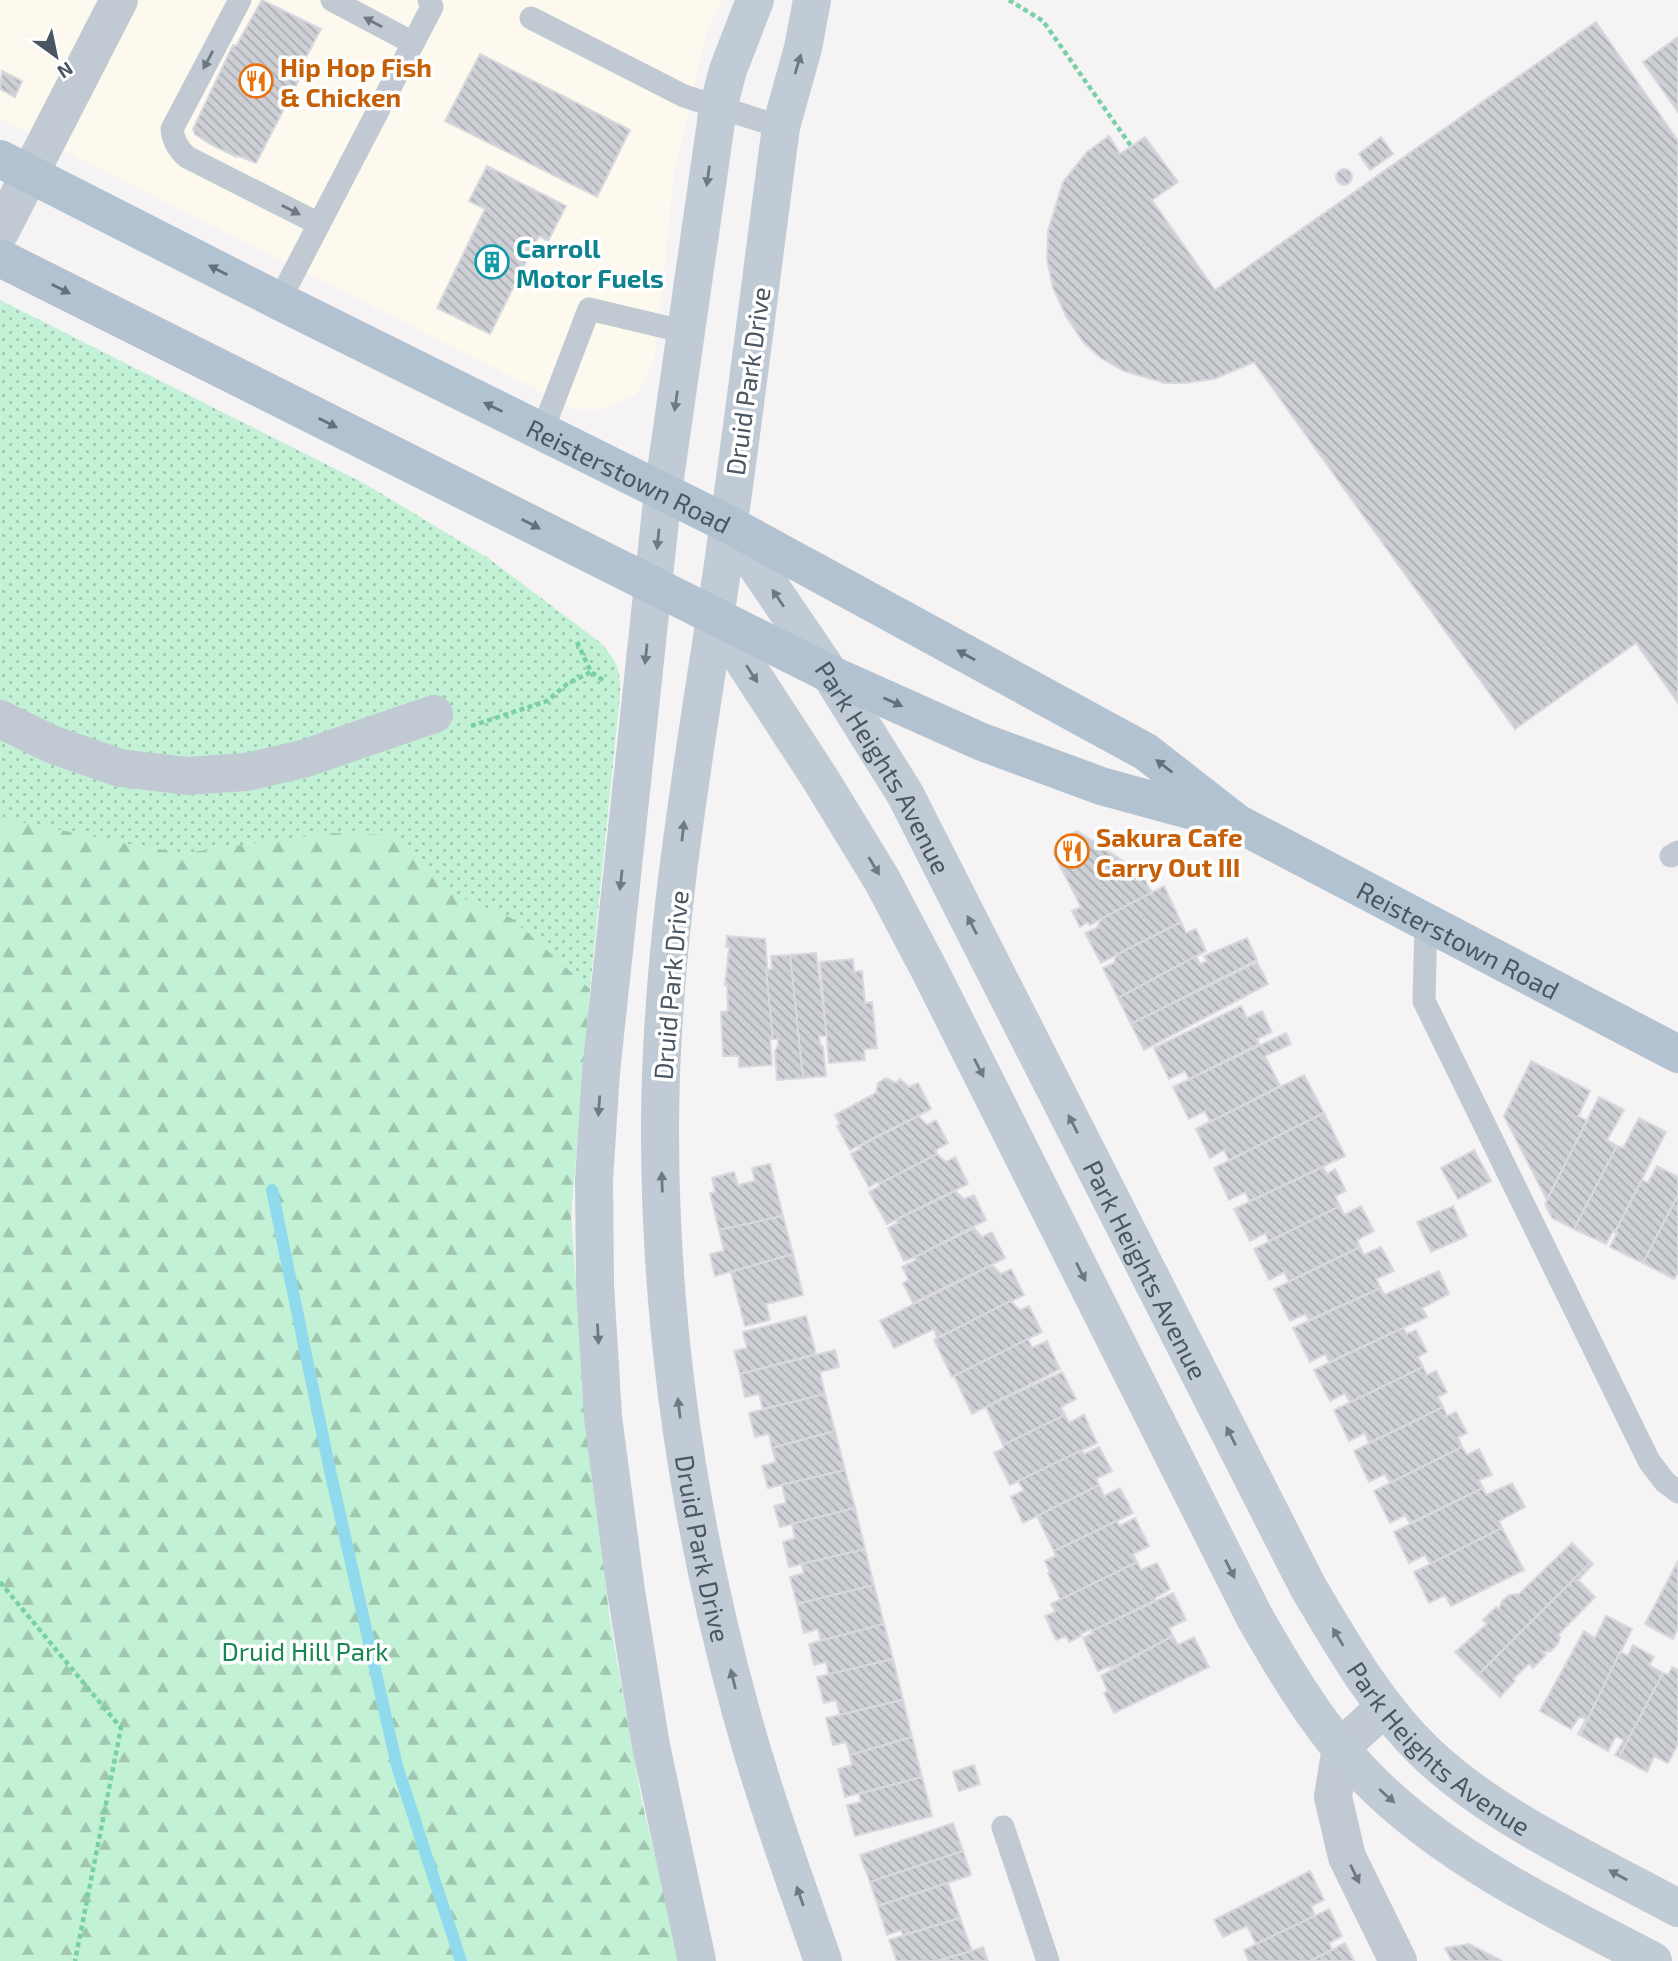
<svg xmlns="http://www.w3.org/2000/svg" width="1678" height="1961" font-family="'Exo 2',sans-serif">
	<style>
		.commercial { fill: #fdf9ef }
		.green { fill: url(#green-dots) }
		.forest { fill: url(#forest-firs) }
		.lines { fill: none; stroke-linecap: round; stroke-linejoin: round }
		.stream { stroke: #90daee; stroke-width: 12 }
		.building { fill: url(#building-back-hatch); stroke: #d7d9de; stroke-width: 2 }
		.path { stroke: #7ad0a6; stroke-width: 4.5; stroke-dasharray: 5 3.5; stroke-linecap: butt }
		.lane { stroke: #c1cad2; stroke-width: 23 }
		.street { stroke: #c1cad2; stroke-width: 38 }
		.secondary { stroke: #c1cbd6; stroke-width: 38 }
		.primary { stroke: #b3c2d1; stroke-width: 38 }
		.oneway { fill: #6e7983 }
		.oneway2 { fill: #6e7984 }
		.oneway3 { fill: #64717d }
		.labels { text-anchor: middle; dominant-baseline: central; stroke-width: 7; stroke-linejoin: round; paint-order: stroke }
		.food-label { font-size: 26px; font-weight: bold; fill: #c56008; stroke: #fff; text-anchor: start }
		.culture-label { font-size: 26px; font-weight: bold; fill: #0d838f; stroke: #fff; text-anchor: start }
		.street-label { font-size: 26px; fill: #4a5661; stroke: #fff }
		.park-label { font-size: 26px; fill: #17864f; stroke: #fff }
	</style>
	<defs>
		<pattern id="green-dots" width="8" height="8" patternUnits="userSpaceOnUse" patternTransform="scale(1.75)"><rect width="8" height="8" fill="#c3f1d5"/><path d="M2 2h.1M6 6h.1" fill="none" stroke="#a0c6b0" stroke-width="1.8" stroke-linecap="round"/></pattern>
		<pattern id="forest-firs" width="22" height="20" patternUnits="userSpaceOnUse" patternTransform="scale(1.75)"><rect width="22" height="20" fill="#c3f1d5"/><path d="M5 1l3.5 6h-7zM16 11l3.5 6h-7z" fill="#a0c6b0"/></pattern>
		<pattern id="building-back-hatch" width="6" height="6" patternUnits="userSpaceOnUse" patternTransform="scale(1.75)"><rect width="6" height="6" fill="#cdcfd5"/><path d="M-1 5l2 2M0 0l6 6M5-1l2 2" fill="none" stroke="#a8abb0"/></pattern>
	</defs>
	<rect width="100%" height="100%" fill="#f5f3f3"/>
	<path class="commercial" d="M0 0H722L708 28 674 173 655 356 637 394 605 409H575L0 118Z"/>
	<path class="green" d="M0 300 367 485 488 558 601 643C617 662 621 669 620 695L590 989 571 1216 581 1353 609 1616 641 1798 680 1961H0Z"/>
	<path class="forest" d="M0 814 12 820 143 847 184 853 329 833 391 835 425 861 450 893 511 918 590 989 571 1216 581 1353 609 1616 641 1798 680 1961H0Z"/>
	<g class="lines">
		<path class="stream" d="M272 1190 329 1466 397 1766 461 1961"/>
	</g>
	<g class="building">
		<path d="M262 0 321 29 296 76 300 78 256 163 236 155V157L210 144 195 134 193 129 233 45 236 46Z"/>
		<path d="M1596 22 1678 141V703L1636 643 1515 729 1254 362 1214 379 1184 383H1165L1124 371 1101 358 1084 343 1066 316 1053 288 1047 259 1048 231 1063 182 1087 152 1109 136 1120 154 1145 137 1178 182 1152 200 1215 290Z"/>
		<path d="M1678 37V112L1643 62Z"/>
		<path d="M480 54 630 130 597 197 445 121Z"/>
		<path d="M2 71 22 81 15 97 0 89Z"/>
		<path d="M1381 137 1393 154 1370 170 1359 154Z"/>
		<path d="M487 166 566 206 548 241 539 236 490 334 437 308 485 209 469 201Z"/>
		<circle cx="1344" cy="177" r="8"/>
		<path d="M1077 831 1137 870 1142 869V874L1152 893 1090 925 1088 922 1080 927 1072 911 1081 907 1054 854 1056 845Z"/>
		<path d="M1164 886 1181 922 1101 963 1085 933 1097 928 1101 919Z"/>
		<path d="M1181 922 1186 933 1196 929 1206 951 1118 998 1103 968 1114 963 1116 955Z"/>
		<path d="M727 936 765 939 773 1039H770L772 1065 739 1067V1056H723L721 1012 728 1011 727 985H725L729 947H726Z"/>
		<path d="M1247 938 1257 960 1131 1024 1118 998 1196 956 1200 964 1207 961 1204 956Z"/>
		<path d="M816 953 827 1036H819L820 1044 823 1047 826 1076 803 1078 790 955Z"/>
		<path d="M790 955 803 1078 777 1080 775 1051 778 1046V1039H773L766 970 772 969 771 956Z"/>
		<path d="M853 959 854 972 862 971 865 1003 872 1002 877 1048 864 1049 865 1060 829 1063 820 962Z"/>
		<path d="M1257 962 1268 984 1144 1050 1131 1024Z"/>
		<path d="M1241 1006 1247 1018 1262 1011 1272 1032 1257 1039 1259 1044 1189 1079 1185 1071 1169 1079 1154 1048Z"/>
		<path d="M1286 1033 1291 1044 1265 1056 1280 1086 1196 1129 1210 1121 1205 1111 1189 1119 1173 1087Z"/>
		<path d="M1531 1061 1590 1091 1578 1116 1587 1121 1547 1200 1504 1116Z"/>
		<path d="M1304 1075 1324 1113 1229 1160 1224 1150 1210 1158 1196 1129Z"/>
		<path d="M886 1078 896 1083 900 1079 909 1087 918 1083 931 1109 850 1150 837 1126 840 1124 835 1115 876 1093 878 1083Z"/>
		<path d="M1599 1097 1624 1110 1607 1140 1617 1146 1574 1229 1552 1218 1545 1204Z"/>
		<path d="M1324 1113 1345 1156 1250 1201 1245 1192 1229 1200 1214 1168Z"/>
		<path d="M918 1116 927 1125 936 1120 948 1143 936 1150 937 1154 879 1184 877 1182 869 1187 851 1154 861 1148 860 1146Z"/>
		<path d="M1639 1118 1666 1132 1615 1232 1613 1231 1606 1244 1574 1229 1617 1146 1623 1148Z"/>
		<path d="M1474 1150 1491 1181 1458 1199 1441 1168Z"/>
		<path d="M937 1154 946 1162 955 1157 968 1184 887 1224 869 1192 879 1186V1184Z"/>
		<path d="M770 1164 783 1216 719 1230 710 1193 715 1192 712 1178 734 1172 738 1185 755 1181 752 1168Z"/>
		<path d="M1657 1166 1678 1177V1195L1643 1263 1610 1247 1617 1233 1615 1232 1642 1180 1648 1183Z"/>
		<path d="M1323 1167 1327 1174 1335 1169 1346 1191 1335 1196 1340 1206 1269 1241 1265 1233 1250 1241 1234 1209Z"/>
		<path d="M955 1191 964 1199 974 1195 986 1220 915 1257 904 1261 888 1228 898 1223 896 1220Z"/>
		<path d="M1678 1195V1272L1674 1279 1643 1263Z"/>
		<path d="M1340 1206 1344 1215 1361 1206 1374 1231 1357 1240 1360 1247 1289 1281 1284 1272 1269 1280 1254 1249Z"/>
		<path d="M1453 1206 1467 1236 1431 1252 1417 1222Z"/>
		<path d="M783 1216 793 1254 715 1276 710 1254 724 1251 719 1230Z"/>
		<path d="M974 1228 982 1237 992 1232 1005 1258 913 1303 903 1283 909 1280 902 1267 916 1260 915 1257Z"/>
		<path d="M1360 1247 1364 1255 1381 1247 1394 1271 1376 1279 1381 1288 1309 1320 1305 1314 1290 1321 1274 1289Z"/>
		<path d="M793 1254 803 1295 766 1304 770 1320 745 1326 731 1272Z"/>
		<path d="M992 1265 1001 1274 1011 1269 1024 1295 937 1338 934 1329 894 1348 880 1321Z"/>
		<path d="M1439 1271 1449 1294 1422 1308 1427 1317 1329 1362 1325 1354 1310 1362 1293 1328 1381 1288 1384 1295Z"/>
		<path d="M1010 1301 1020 1310 1029 1306 1042 1332 952 1377 934 1340Z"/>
		<path d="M806 1316 816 1354 740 1374 734 1351 747 1348 743 1332Z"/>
		<path d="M1403 1328 1407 1334 1416 1330 1427 1352 1418 1357 1423 1367 1350 1403 1345 1393 1330 1401 1314 1370Z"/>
		<path d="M1028 1339 1032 1348 1047 1341 1060 1369 972 1414 954 1376Z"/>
		<path d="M835 1350 839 1367 820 1372 825 1394 763 1409 759 1394 745 1397 740 1374Z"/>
		<path d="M1423 1367 1427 1375 1436 1371 1447 1392 1438 1397 1443 1407 1369 1443 1365 1433 1349 1441 1334 1410Z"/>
		<path d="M1062 1372 1076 1399 1061 1407 1065 1415 1003 1445 986 1407Z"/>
		<path d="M825 1394 835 1431 772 1448 769 1434 755 1437 749 1413Z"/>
		<path d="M1443 1407 1447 1416 1456 1412 1467 1433 1458 1437 1462 1447 1390 1483 1385 1474 1369 1482 1354 1451Z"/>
		<path d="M1065 1415 1069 1423 1084 1415 1097 1443 1010 1485 994 1453 1004 1448 1003 1445Z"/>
		<path d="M835 1431 845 1470 768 1488 762 1466 776 1462 772 1448Z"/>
		<path d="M1099 1447 1112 1471 1096 1479 1099 1485 1023 1523 1011 1497 1024 1490 1018 1481 1082 1450 1084 1454Z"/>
		<path d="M1462 1447 1467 1455 1479 1449 1492 1475 1479 1480 1483 1488 1410 1523 1405 1515 1390 1523 1374 1491Z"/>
		<path d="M845 1470 855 1508 780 1527 774 1506 786 1503 782 1485Z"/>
		<path d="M1512 1483 1525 1507 1499 1521 1502 1528 1430 1564 1425 1555 1409 1563 1394 1532 1483 1488 1486 1495Z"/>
		<path d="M1099 1485 1104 1496 1120 1488 1133 1513 1054 1551 1037 1516Z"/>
		<path d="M855 1508 865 1549 789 1567 783 1542 795 1538 792 1524Z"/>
		<path d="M1135 1518 1149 1546 1133 1554 1137 1562 1061 1600 1048 1573 1050 1572 1045 1561 1056 1556 1054 1551 1117 1521 1119 1526Z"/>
		<path d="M1502 1528 1524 1570 1451 1606 1445 1595 1429 1603 1414 1572Z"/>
		<path d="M1572 1543 1591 1562 1478 1675 1455 1652 1487 1624 1483 1620 1496 1607 1499 1609 1502 1601 1509 1595 1519 1594Z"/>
		<path d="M865 1549 874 1585 797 1604 790 1577 804 1573 801 1564Z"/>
		<path d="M1678 1561V1628L1673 1639 1645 1624Z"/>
		<path d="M1137 1562 1141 1570 1157 1563 1170 1589 1155 1598V1600L1092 1631 1091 1629 1080 1634 1081 1636 1069 1642 1066 1636 1056 1640 1045 1616 1055 1612 1051 1604Z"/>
		<path d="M1591 1562 1593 1564 1578 1580 1595 1597 1558 1635 1560 1637 1558 1643 1551 1651 1543 1652 1546 1655 1533 1668 1529 1664 1513 1679 1515 1681 1500 1697 1478 1675Z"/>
		<path d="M874 1585 884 1624 821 1641 818 1629 804 1633 797 1604Z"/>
		<path d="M1173 1593 1186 1620 1169 1628 1173 1636 1111 1668 1110 1666 1098 1671 1083 1638 1093 1633 1092 1631Z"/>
		<path d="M1606 1616 1632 1629 1580 1735 1578 1734 1586 1719 1579 1717 1571 1729 1540 1711 1584 1631 1595 1638Z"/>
		<path d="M884 1624 893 1659 829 1675 826 1662 814 1665 809 1644Z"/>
		<path d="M1173 1636 1178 1645 1194 1637 1209 1667 1114 1713 1104 1693 1108 1691 1101 1676Z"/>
		<path d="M1633 1645 1654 1657 1649 1665 1663 1673 1619 1757 1615 1755 1624 1740 1616 1736 1608 1751 1580 1735 1620 1652 1628 1656Z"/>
		<path d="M893 1659 903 1700 840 1715 836 1700 824 1703 817 1677Z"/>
		<path d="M1672 1667 1678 1670V1744L1668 1763 1654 1756 1647 1772 1619 1757 1663 1673 1668 1675Z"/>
		<path d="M903 1700 912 1737 850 1755 846 1742 833 1745 826 1718Z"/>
		<path d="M912 1737 922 1777 845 1797 838 1769 852 1765 850 1755Z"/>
		<path d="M974 1765 980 1784 959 1791 953 1772Z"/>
		<path d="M922 1777 932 1816 855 1836 847 1805 861 1802 859 1794Z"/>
		<path d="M953 1823 963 1851 870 1882 860 1855Z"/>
		<path d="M963 1851 971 1875 878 1906 870 1882Z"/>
		<path d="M1310 1871 1324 1900 1311 1906 1315 1916 1256 1944 1247 1926 1223 1937 1214 1920Z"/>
		<path d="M948 1883 960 1918 903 1935 901 1930 887 1935 878 1906Z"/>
		<path d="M1329 1909 1342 1936 1329 1943 1332 1950 1310 1961H1249L1244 1950Z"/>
		<path d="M960 1918 972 1951 937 1961H897L889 1940Z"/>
		<path d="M1345 1943 1354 1961H1310L1332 1950Z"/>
		<path d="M1469 1944 1502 1961H1452L1445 1948Z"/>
		<path d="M983 1947 988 1961H937L972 1951Z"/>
	</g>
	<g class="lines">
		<g class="path">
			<path d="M1009 0 1043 21 1131 146"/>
			<path d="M577 642 591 672 604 681"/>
			<path d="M471 726 547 701 567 684 591 672"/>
			<path d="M0 1582 121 1728 75 1961"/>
		</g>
		<g class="lane">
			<path d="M240 0 172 129C173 141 178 149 187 157L319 224"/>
			<path d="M332 0 413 43"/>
			<path d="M531 18 684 96 781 127"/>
			<path d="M279 301 432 7 429 0"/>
			<path d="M542 432 589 309 686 332"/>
			<path d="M1671 856 1678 852"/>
			<path d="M1426 922 1424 1001 1649 1461 1665 1482 1678 1492"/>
			<path d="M1003 1827 1048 1961"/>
		</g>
		<g class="street">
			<path d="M0 232 119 0"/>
			<path d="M0 719 51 744 120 768 187 776 246 772 303 759 434 714"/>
			<path d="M1385 1707 1341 1747 1333 1797 1347 1857 1398 1961"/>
		</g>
		<g class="secondary">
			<path id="s1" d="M812 0 803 48 781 127C759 291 740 455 715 618 689 788 660 958 660 1130 660 1326 689 1523 741 1712 764 1796 794 1878 823 1961"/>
			<path id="s2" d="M728 524 830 674 905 794 1308 1587C1342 1644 1376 1705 1425 1752 1492 1817 1595 1863 1678 1908"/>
			<path d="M715 617 821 780 882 880 931 973 1254 1616C1291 1681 1330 1746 1386 1796 1464 1867 1560 1912 1653 1961"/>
			<path d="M697 1961 651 1746 626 1591 603 1417 595 1285 594 1180 601 1072 663 492 718 108 728 70 755 0"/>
		</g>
		<g class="primary">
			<path id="s3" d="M0 159 279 301 728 524 1146 752 1237 823 1678 1054"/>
			<path d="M0 258 830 674 982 742 1101 786 1222 819"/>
		</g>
	</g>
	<defs><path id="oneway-solid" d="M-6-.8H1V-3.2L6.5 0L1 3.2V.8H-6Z" transform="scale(1.75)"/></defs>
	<g class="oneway">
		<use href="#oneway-solid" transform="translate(373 22) rotate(-152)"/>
		<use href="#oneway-solid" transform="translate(208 60) rotate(118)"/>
		<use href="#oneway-solid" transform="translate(291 210) rotate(27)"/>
		<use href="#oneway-solid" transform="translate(1355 1874) rotate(64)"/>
	</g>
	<g class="oneway2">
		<use href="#oneway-solid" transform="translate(798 64) rotate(-73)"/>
		<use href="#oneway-solid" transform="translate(708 176) rotate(98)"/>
		<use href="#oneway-solid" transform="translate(676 401) rotate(98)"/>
		<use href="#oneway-solid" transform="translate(658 539) rotate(96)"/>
		<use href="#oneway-solid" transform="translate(778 598) rotate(-124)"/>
		<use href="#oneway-solid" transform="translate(646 654) rotate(96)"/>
		<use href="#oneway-solid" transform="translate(752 674) rotate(57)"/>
		<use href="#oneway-solid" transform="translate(683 831) rotate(-84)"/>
		<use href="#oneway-solid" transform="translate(874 866) rotate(59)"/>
		<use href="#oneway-solid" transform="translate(621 880) rotate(96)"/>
		<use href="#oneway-solid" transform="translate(972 925) rotate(-117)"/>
		<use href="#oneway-solid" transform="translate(979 1068) rotate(63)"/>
		<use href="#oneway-solid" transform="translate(599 1106) rotate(94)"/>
		<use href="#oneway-solid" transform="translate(1073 1124) rotate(-117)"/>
		<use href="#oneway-solid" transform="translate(662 1182) rotate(-92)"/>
		<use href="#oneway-solid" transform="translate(1081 1272) rotate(63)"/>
		<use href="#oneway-solid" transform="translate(598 1334) rotate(87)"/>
		<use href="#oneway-solid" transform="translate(679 1408) rotate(-97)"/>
		<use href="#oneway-solid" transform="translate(1231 1436) rotate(-117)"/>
		<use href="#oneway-solid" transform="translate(1230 1569) rotate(63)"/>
		<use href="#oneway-solid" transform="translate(1338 1637) rotate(-121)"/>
		<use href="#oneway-solid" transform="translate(733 1679) rotate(-104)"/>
		<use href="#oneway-solid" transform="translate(1387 1796) rotate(42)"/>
		<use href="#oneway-solid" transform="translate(1618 1875) rotate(-151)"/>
		<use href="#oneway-solid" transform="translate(800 1896) rotate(-109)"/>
	</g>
	<g class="oneway3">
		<use href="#oneway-solid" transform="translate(218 270) rotate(-153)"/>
		<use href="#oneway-solid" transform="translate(61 289) rotate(27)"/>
		<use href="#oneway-solid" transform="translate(493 407) rotate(-154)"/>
		<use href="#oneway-solid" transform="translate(328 423) rotate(27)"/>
		<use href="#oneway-solid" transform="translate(531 524) rotate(27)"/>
		<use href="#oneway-solid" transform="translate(966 655) rotate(-151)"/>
		<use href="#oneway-solid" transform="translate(893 702) rotate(24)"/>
		<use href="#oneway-solid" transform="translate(1164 766) rotate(-142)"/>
	</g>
	<defs>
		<symbol id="restaurant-ring" viewBox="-11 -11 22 22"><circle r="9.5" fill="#fff" stroke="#e8710a" stroke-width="1.5"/><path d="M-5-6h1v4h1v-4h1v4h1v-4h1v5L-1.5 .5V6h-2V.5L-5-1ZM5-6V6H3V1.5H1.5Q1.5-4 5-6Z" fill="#e8710a"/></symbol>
		<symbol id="building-ring" viewBox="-11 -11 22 22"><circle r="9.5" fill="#fff" stroke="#0f9aa8" stroke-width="1.5"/><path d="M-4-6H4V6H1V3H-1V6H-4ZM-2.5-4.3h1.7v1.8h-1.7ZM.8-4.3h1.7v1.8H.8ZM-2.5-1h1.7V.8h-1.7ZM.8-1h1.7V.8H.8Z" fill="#0f9aa8"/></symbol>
	</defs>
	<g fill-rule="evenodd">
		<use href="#restaurant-ring" x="237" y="62" width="38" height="38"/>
		<use href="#building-ring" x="473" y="243" width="38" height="38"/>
		<use href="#restaurant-ring" x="1053" y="832" width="38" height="38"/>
	</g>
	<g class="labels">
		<g class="food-label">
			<text x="280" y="66">Hip Hop Fish<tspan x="280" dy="30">&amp; Chicken</tspan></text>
			<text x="1096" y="836">Sakura Cafe<tspan x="1096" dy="30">Carry Out III</tspan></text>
		</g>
		<g class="culture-label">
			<text x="516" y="247">Carroll<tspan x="516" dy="30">Motor Fuels</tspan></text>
		</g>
		<g class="street-label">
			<text transform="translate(747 381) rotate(-82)">Druid Park Drive</text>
			<text stroke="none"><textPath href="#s3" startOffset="704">Reisterstown Road</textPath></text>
			<text stroke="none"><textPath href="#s2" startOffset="289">Park Heights Avenue</textPath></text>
			<text stroke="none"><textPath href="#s3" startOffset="1656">Reisterstown Road</textPath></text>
			<text transform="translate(670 985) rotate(-85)">Druid Park Drive</text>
			<text stroke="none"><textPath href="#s2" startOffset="856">Park Heights Avenue</textPath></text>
			<text stroke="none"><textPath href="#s1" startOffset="1563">Druid Park Drive</textPath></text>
			<text stroke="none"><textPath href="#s2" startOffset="1423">Park Heights Avenue</textPath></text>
		</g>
		<g class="park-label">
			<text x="305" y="1650">Druid Hill Park</text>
		</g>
	</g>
	<g transform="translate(56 56) rotate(147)" stroke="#ffffff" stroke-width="5" paint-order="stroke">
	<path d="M0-5L12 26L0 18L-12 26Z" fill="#4a5661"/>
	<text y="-10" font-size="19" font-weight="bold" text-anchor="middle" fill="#4a5661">N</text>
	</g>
</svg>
